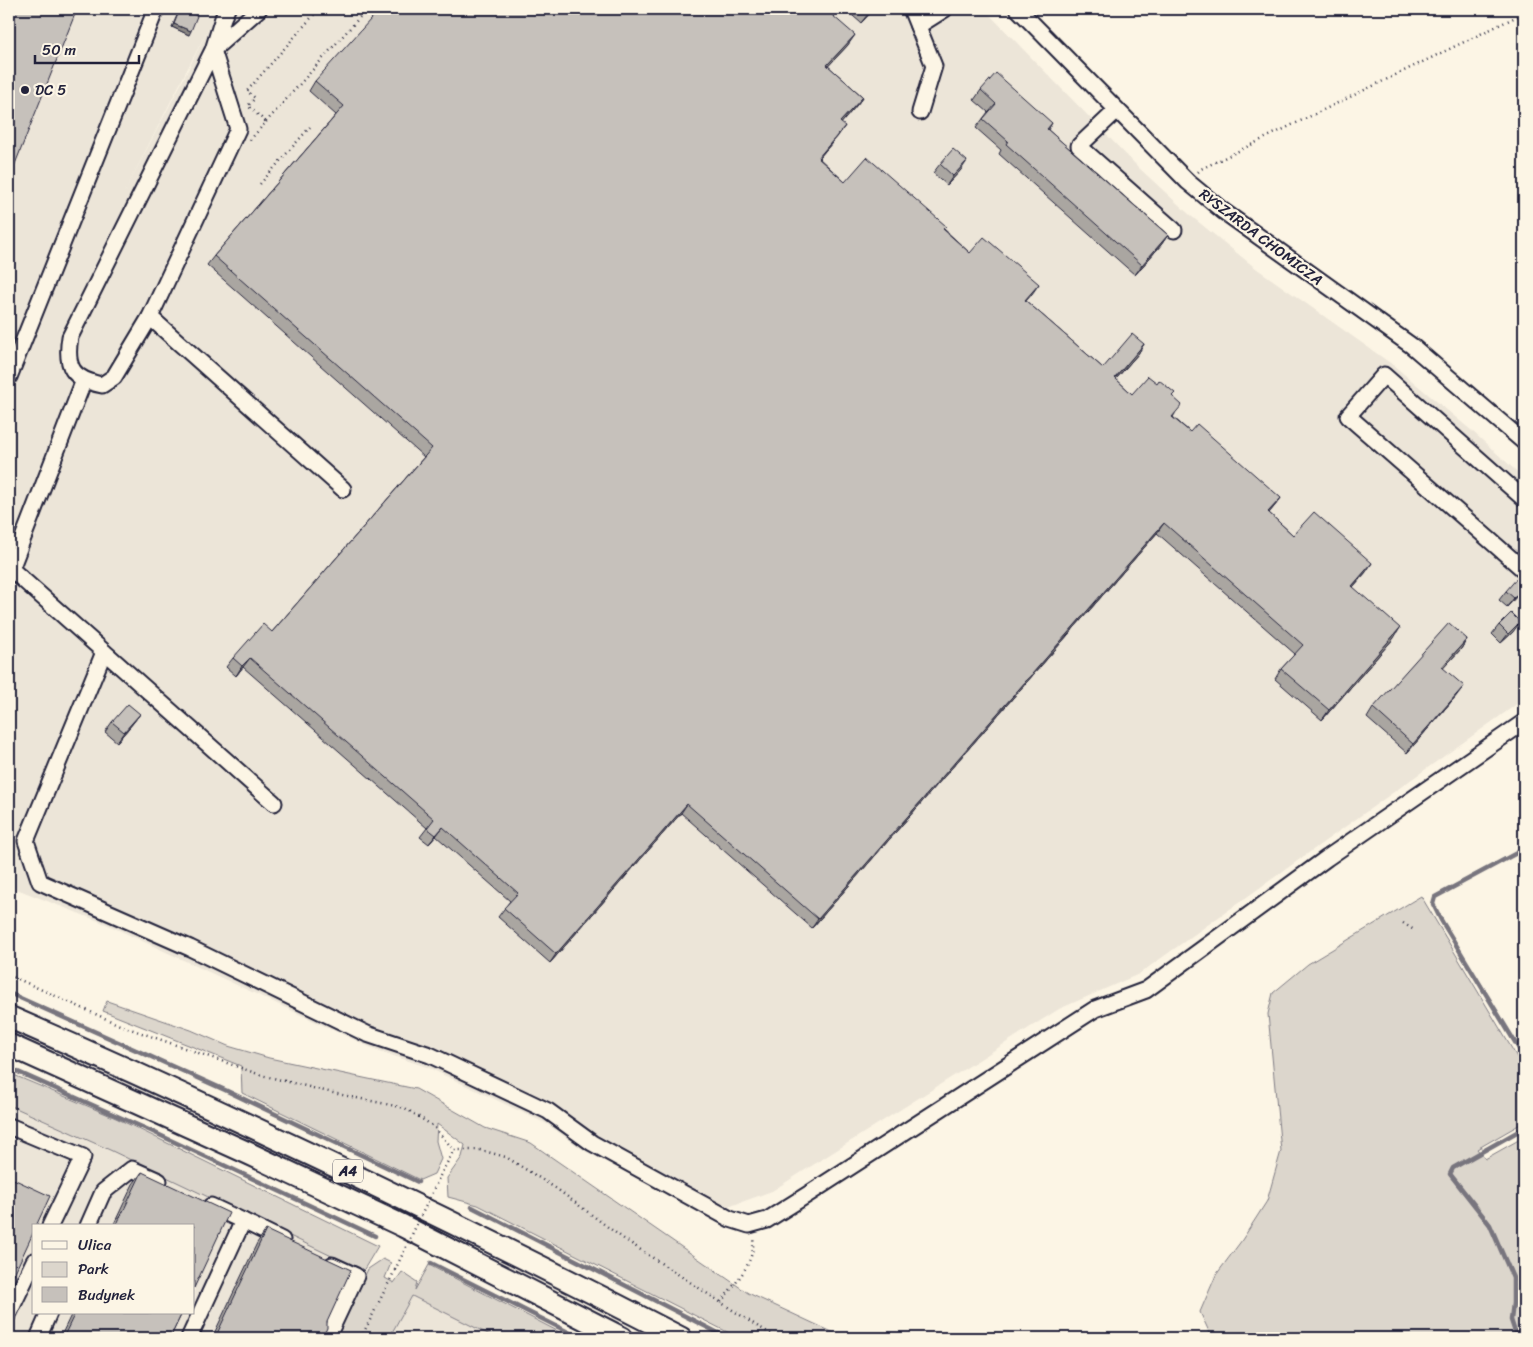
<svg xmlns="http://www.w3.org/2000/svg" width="1533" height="1347" font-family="Sriracha,sans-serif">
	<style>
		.built { fill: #ece5d8; fill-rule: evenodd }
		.green { fill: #dcd6cc; stroke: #7f7c84 }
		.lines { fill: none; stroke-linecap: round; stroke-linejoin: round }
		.stream { stroke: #78757e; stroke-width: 4.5 }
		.minor-casing { stroke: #22223b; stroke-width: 19 }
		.highway-casing { stroke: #22223b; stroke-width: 25 }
		.path { stroke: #22223b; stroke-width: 2.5; stroke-dasharray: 1 4; stroke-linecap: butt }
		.minor { stroke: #fcf5e5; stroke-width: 15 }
		.highway { stroke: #fcf5e5; stroke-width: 21 }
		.path-bridge { stroke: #22223b; stroke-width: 2.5; stroke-dasharray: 1 4; stroke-linecap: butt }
		.wall { fill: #aaa6a1; stroke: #22223b }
		.shaded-wall { fill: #8b8783; stroke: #22223b }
		.building { fill: #c6c1bb; stroke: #22223b }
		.poi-dot { fill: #22223b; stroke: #fcf5e5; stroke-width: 2 }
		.labels { text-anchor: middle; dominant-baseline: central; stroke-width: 4.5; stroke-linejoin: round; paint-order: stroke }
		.shield { fill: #fcf5e5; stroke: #63616e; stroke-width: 1 }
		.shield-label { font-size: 14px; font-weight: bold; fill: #22223b }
		.poi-label { font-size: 15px; fill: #22223b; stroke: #fcf5e5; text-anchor: start }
		.street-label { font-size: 15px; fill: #22223b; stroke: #fcf5e5 }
	</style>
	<rect width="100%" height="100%" fill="#fcf5e5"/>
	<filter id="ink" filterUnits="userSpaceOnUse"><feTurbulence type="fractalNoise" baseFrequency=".02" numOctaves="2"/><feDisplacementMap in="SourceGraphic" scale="10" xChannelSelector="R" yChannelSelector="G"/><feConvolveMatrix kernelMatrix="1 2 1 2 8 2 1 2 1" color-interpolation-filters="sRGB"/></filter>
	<g filter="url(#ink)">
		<g class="built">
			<path d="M9 9H984L1139 168 1191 216 1253 266 1393 365 1472 431 1524 478V699L1139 974 1059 1009 772 1191 728 1207 715 1200 705 1214 585 1151 547 1124 427 1067 376 1050 106 924 9 886ZM209 27 186 74 125 191Z"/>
			<path d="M9 1105 110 1150 363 1271 335 1338H9ZM34 1226H194V1313H34Z"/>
			<path d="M412 1296 485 1332 496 1338H389Z"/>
		</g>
		<g class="green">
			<path d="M1421 896 1524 1069V1122L1477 1149 1485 1159 1524 1137V1338H1212L1200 1312 1216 1275 1242 1240 1267 1201 1281 1151 1268 1014 1273 993 1308 964Z"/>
			<path d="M107 1001 191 1030 228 1046 269 1058 416 1089 485 1128 531 1143 748 1293 845 1338H739L478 1205 448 1197 447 1178 462 1157 465 1145 437 1124 436 1141 441 1159 434 1174 420 1180 242 1093 241 1066 103 1011Z"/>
			<path d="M9 1073 116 1118 378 1246 363 1271 110 1150 9 1105Z"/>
			<path d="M383 1259 391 1263 385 1278 394 1283 402 1272 417 1282 415 1290 429 1265 571 1338H496L412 1296 389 1338H336L368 1269Z"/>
		</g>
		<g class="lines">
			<g class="stream">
				<path d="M1524 849 1435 897 1433 904 1441 920 1524 1057"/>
				<path d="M9 993 225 1090 418 1182"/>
				<path d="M9 1068 151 1131 375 1236"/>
				<path d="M472 1207 728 1338"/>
				<path d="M431 1263 580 1338"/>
				<path d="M1513 1338 1515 1332 1511 1320 1513 1303V1278L1490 1225 1450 1174 1453 1168 1524 1128"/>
			</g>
			<defs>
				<g id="minor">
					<path d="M911 9 934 66 920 112"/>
					<path d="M1018 9 1188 182 1223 211 1412 346 1524 442"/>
					<path d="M918 26 945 9"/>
					<path d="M214 49 259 9"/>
					<path d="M213 50 238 129 150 317 114 377 102 385C72 379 65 367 70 337L213 50 223 18 227 9"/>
					<path d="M1117 110 1079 146 1174 230"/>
					<path d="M150 317 343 489"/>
					<path d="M9 377 156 9"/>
					<path d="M84 380 11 569 274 803"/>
					<path d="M1524 499 1384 375 1348 416 1524 570"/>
					<path d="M104 652 26 841 40 882 190 948 367 1034 430 1055 548 1111 592 1143 730 1219 749 1225 767 1220 810 1193 1095 1009 1146 990 1327 858 1524 722"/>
					<path d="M9 1126 83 1157 50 1226"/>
					<path d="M243 1221 282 1240"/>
					<path d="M88 1226 103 1192 132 1169 159 1181"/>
					<path d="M9 1313 34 1261"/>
					<path d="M38 1338 49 1313"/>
					<path d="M189 1338 243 1221 211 1206"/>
					<path d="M327 1338 356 1276 332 1265"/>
				</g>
				<g id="highway">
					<path d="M9 1017C236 1116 460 1224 681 1338"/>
					<path d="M9 1045 250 1154 403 1226 622 1338"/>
				</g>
			</defs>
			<use href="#minor" class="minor-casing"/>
			<use href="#highway" class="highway-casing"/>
			<g class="path">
				<path d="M266 122 367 9"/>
				<path d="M250 140 266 122 248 106 255 98 247 91 319 9"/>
				<path d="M1198 172 1201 169 1524 13"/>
				<path d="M260 184 310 127"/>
				<path d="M1403 923 1414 930"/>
				<path d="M9 975 122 1026 261 1075 333 1093 405 1108 433 1126 454 1150H480L506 1157 557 1189 624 1239 757 1326 779 1338"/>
				<path d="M440 1176 454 1150"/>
				<path d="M721 1302C735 1283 756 1262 753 1238"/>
				<path d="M361 1338 395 1270"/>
			</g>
			<use href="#minor" class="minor"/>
			<use href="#highway" class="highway"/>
			<path class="path-bridge" d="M395 1270 440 1176"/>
		</g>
		<g class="wall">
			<path d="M180 9 189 35 172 27 178 13Z"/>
			<path d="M839 9 833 16 848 45 828 66 863 97 856 106 841 123 838 136 819 158 845 182 944 229 970 253 1032 294 1026 301 1103 368 1144 344 1138 354 1116 379 1132 394 1173 397 1175 414 1173 417 1190 432 1281 498 1269 513 1293 535 1366 572 1353 587 1394 638 1322 720 1275 679 1281 669 1295 654 1157 533 812 928 681 813 550 963 498 917 510 901 436 836 429 844 420 837 427 828 243 667 236 676 226 667 233 658 272 632 424 457 207 265 214 256 336 115 309 91 315 81Z"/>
			<path d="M845 9H874L861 23Z"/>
			<path d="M981 90 1052 123 1048 130 1168 235 1161 245 1135 275 999 154 1001 150 976 128 988 112 974 100Z"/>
			<path d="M940 164 961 170 947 185 933 173Z"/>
			<path d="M1524 587 1507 607 1499 600 1506 591Z"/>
			<path d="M1499 625 1513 632 1501 643 1492 634Z"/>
			<path d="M1467 639 1461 649 1443 668 1457 695 1407 753 1367 718 1373 708Z"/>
			<path d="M140 714 133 723 117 742 105 732 112 722Z"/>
			<path d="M142 1172 194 1226H113L133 1184Z"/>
			<path d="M266 1230 327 1322 322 1338H212L257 1243Z"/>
			<path d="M72 1313H182L170 1338H60Z"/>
		</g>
		<g class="shaded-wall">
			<path d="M872 9H874L861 23 868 14Z"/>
			<path d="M174 24 191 31 189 35 172 27Z"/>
			<path d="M855 35 848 45 821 74 827 65Z"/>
			<path d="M863 97 856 106 834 132 840 122Z"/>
			<path d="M845 126 838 136 811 167 818 158Z"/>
			<path d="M967 161 961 170 947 185 953 176Z"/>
			<path d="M1168 235 1161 245 1135 275 1142 265Z"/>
			<path d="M1039 284 1032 294 1018 309 1025 300Z"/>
			<path d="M1144 344 1138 354 1108 388 1115 378Z"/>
			<path d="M1281 498 1274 507 1261 522 1268 512Z"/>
			<path d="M1164 523 1157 533 812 928 818 919Z"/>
			<path d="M1372 563 1366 572 1345 596 1352 586Z"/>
			<path d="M1524 587 1519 594 1507 607 1514 598Z"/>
			<path d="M1520 622 1513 632 1501 643 1508 634Z"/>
			<path d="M1400 628 1394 638 1322 720 1329 710Z"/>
			<path d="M1467 639 1461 649 1436 676 1442 667Z"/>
			<path d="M250 658 236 676 242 666Z"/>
			<path d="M1464 686 1457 695 1407 753 1413 744Z"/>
			<path d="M140 714 133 723 117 742 124 732Z"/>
			<path d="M687 804 681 813 550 963 556 954Z"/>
			<path d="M443 827 436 836 429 844 436 835Z"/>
		</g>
		<g class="building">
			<path d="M9 9H77L9 179Z"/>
			<path d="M180 9 197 16 191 31 174 24Z"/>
			<path d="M380 9H837L832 15 855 35 827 65 863 97 840 122 845 126 818 158 845 182 867 157 946 226 943 229 970 253 984 237 1039 284 1025 300 1103 368 1132 334 1144 344 1115 378 1132 394 1148 376 1157 383 1159 380 1175 393 1172 396 1182 405 1172 417 1190 432 1197 424 1281 498 1268 512 1293 535 1314 512 1372 563 1352 586 1400 628 1329 710 1281 669 1303 645 1164 523 818 919 687 804 556 954 504 908 518 893 443 827 436 835 427 828 434 819 250 658 242 666 233 658 263 624 272 632 432 448 214 256 344 106 315 81Z"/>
			<path d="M862 9H872L868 14Z"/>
			<path d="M996 73 1052 123 1047 129 1168 235 1142 265 1006 144 1008 141 983 119 996 104 981 90Z"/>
			<path d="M953 149 967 161 953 176 940 164Z"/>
			<path d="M1518 577 1524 583V586L1514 598 1506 591Z"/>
			<path d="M1511 613 1520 622 1508 634 1499 625Z"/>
			<path d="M1449 623 1467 639 1442 667 1464 686 1413 744 1373 708Z"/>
			<path d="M128 704 140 714 124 732 112 722Z"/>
			<path d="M142 1172 229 1213 194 1288V1226H116Z"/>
			<path d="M9 1177 50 1196 36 1226H34V1231L9 1285Z"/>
			<path d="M266 1230 351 1270 327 1322V1328L322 1338H215Z"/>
			<path d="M75 1313H182L170 1338H63Z"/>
		</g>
	</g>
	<circle class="poi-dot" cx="25" cy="90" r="5"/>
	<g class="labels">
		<rect class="shield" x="333" y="1159.5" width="30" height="23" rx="4"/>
		<g class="shield-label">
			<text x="348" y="1171">A4</text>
		</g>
		<g class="poi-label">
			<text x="35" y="90">DC 5</text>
		</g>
		<g class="street-label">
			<text transform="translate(1261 237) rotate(37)">RYSZARDA CHOMICZA</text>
		</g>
	</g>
	<rect width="1533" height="1347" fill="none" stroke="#fcf5e5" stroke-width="30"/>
	<rect x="15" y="15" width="1503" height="1317" fill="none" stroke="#22223b" stroke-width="2" filter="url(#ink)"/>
	<rect x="32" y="1224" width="162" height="90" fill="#fcf5e5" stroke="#a5a1a1"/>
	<rect x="42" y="1241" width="25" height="8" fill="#fcf5e5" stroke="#a5a1a1"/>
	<text x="78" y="1250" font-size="15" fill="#22223b">Ulica</text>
	<rect x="42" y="1262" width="25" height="15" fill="#dcd6cc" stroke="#a5a1a1"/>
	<text x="78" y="1274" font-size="15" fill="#22223b">Park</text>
	<rect x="42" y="1287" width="25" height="15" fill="#c6c1bb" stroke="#a5a1a1"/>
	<text x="78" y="1300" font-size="15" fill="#22223b">Budynek</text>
	<path d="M35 55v8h104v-8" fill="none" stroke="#22223b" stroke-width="2.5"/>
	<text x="42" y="55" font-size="15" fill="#22223b" stroke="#fcf5e5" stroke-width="4" paint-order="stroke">50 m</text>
</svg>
